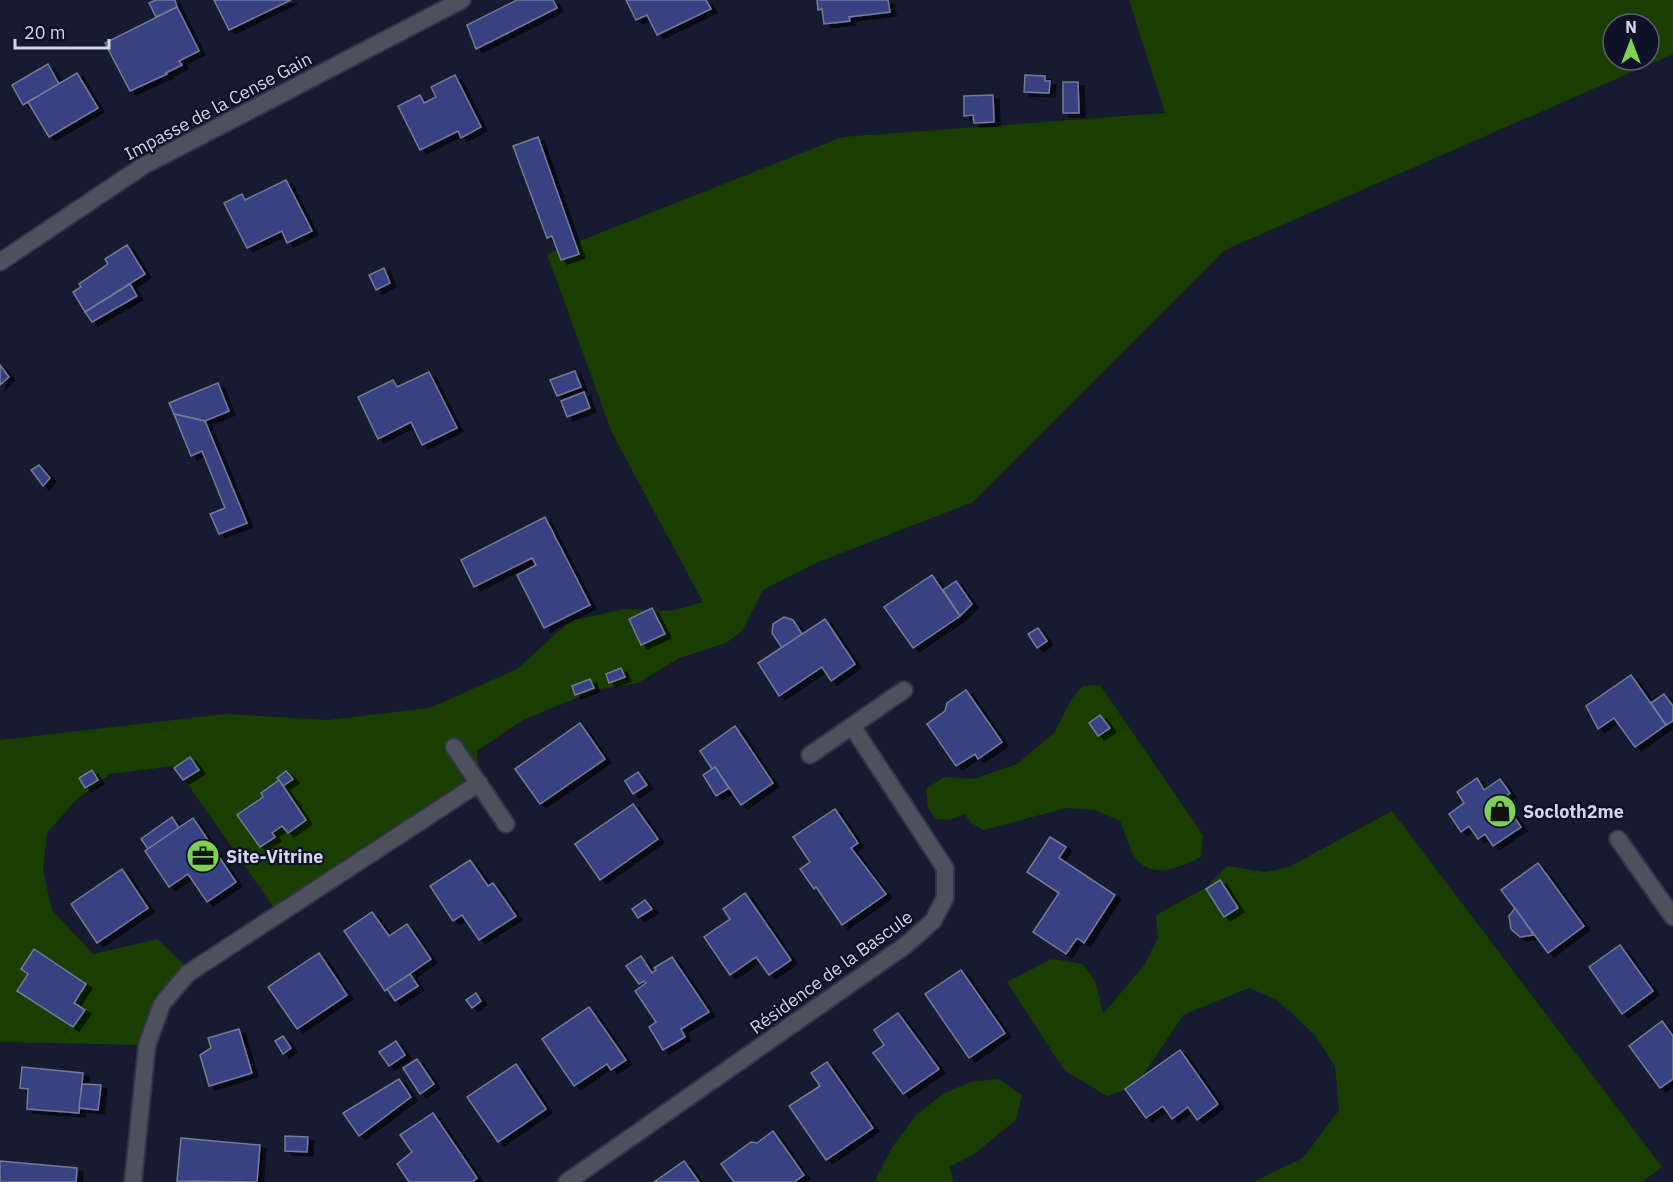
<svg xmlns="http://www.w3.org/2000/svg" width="1673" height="1182" font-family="'IBM Plex Sans',sans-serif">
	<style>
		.green { fill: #193e00; fill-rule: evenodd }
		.building { fill: #374283; stroke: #747b98; stroke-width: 1.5; filter: url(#shadow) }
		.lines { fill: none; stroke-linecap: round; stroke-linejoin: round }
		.minor-casing { stroke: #30354b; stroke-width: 20 }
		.minor { stroke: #4d515c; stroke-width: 16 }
		.labels { text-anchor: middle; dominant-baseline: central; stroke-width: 4.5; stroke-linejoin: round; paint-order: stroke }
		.street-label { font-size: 18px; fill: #d2d6e6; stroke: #0e1228 }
		.poi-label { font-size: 18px; font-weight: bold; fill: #d2d6e6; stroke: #0e1228; text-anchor: start }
	</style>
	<defs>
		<filter id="shadow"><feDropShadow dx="6" dy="4" stdDeviation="0" flood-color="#0009"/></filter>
	</defs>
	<rect width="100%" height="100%" fill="#161b32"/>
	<g class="green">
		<path d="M1129 0H1673V54L1225 250 973 502 816 563 763 590 742 631 726 643 679 658 638 683 596 690 523 720 477 751 479 783 279 915 175 766 110 774 75 801 47 833 43 870 52 910 93 954 158 939 191 972 147 1045 0 1042V740L226 714 328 720 430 708 517 669 570 621 625 609 671 611 703 602 612 433 547 254 842 137 1165 113ZM1613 24H1649V60H1613Z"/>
		<path d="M1100 685 1203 835 1201 857C1182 866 1156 879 1138 861 1131 854 1124 831 1120 821L1095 810 1066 808 984 830 971 823 965 814 950 820 936 819 928 808 926 789 944 777 974 779 1017 764 1054 733 1072 698 1083 686Z"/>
		<path d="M1392 811 1662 1167 1642 1182H1253L1303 1158 1339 1110 1335 1066 1315 1035 1277 1000 1249 988 1183 1015 1136 1086 1107 1096 1064 1070 1007 982 1052 959 1083 964 1096 983 1103 1014 1144 965 1158 938 1156 915 1207 887 1227 866 1265 872 1289 867Z"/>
		<path d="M999 1079 1022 1095 1016 1120 973 1155 949 1167 954 1182H874L893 1146 916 1115 943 1094 970 1082Z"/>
	</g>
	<g class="building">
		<path d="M156 0H175L177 7 156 17 149 3Z"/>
		<path d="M214 0H291L229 30Z"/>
		<path d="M517 0H553L557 8 476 49 467 25Z"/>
		<path d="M626 0H706L711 9 657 35 647 15 636 20Z"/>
		<path d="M817 0H888L890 12 849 17 850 21 824 24 822 9 818 10Z"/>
		<path d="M177 7 199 51 179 61 182 65 166 73 167 74 130 91 105 43Z"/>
		<path d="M48 64 59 84 23 105 12 85Z"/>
		<path d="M77 73 98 108 49 137 28 102Z"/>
		<path d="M455 75 481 127 461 138 458 131 420 150 398 106 420 95 424 103 436 97 431 87Z"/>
		<path d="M1025 75 1045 76V81H1050L1049 93 1024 92Z"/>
		<path d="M1063 82H1078L1079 113H1063Z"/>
		<path d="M993 95 994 122 974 123 973 115 964 116V96Z"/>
		<path d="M538 137 579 254 561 260 552 236 547 238 513 146Z"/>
		<path d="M286 180 312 231 287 243 282 231 247 248 224 203 242 194 245 200Z"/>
		<path d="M127 245 145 274 85 312 73 292 81 287 79 284 108 264 105 259Z"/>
		<path d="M384 268 390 283 376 290 369 275Z"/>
		<path d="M130 284 137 296 92 322 85 312Z"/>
		<path d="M0 365 9 377 0 385Z"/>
		<path d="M575 371 581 387 557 396 550 380Z"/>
		<path d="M429 372 457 428 422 445 411 422 378 439 358 397 393 380 397 387Z"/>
		<path d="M218 383 229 411 205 421 174 414 169 403Z"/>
		<path d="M584 392 590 408 567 417 561 401Z"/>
		<path d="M174 414 205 421 247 523 219 534 210 514 225 508 202 451 191 456Z"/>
		<path d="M39 465 50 478 43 486 31 470Z"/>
		<path d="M545 517 590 605 544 628 517 575 536 565 532 558 474 587 461 560Z"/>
		<path d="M932 575 960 616 913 648 884 607Z"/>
		<path d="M956 581 972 604 960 616 943 590Z"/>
		<path d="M652 608 665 634 641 645 629 619Z"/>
		<path d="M784 617 793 620 802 634 782 648 772 633 773 624Z"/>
		<path d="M825 619 855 664 831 681 822 667 779 696 758 663Z"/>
		<path d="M1038 628 1047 641 1037 648 1028 634Z"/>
		<path d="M621 668 625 677 609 683 606 674Z"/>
		<path d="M1631 675 1666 725 1635 747 1614 718 1598 729 1586 706Z"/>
		<path d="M590 679 594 688 575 695 572 686Z"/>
		<path d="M966 690 1002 742 978 759 975 754 956 766 927 724 945 711 947 703Z"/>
		<path d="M1664 694 1673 706V721L1666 725 1651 703Z"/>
		<path d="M1100 715 1110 728 1098 736 1089 723Z"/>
		<path d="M580 723 605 759 540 804 515 769Z"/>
		<path d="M735 726 773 783 741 805 715 767 712 769 700 751Z"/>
		<path d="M190 757 199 770 183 780 174 768Z"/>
		<path d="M715 767 729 788 716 796 703 775Z"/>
		<path d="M92 770 98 780 85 788 79 778Z"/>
		<path d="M286 771 293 779 283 786 277 778Z"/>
		<path d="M638 772 647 785 633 794 625 781Z"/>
		<path d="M1477 778 1484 790 1500 779 1510 793 1502 799 1521 827 1493 846 1485 834 1478 839 1469 826 1461 832 1449 814 1464 803 1457 792Z"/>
		<path d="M279 780 306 820 288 833 282 826 272 833 275 837 260 847 237 815 263 797 261 793Z"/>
		<path d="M633 804 658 839 600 880 575 844Z"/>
		<path d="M835 809 858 843 851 848 886 894 842 925 816 887 814 889 800 869 810 862 793 837Z"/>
		<path d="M172 817 179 828 148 849 141 839Z"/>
		<path d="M193 818 236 882 207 902 188 874 169 887 145 851Z"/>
		<path d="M1050 837 1066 847 1059 858 1115 895 1084 943 1077 938 1066 954 1033 932 1059 893 1027 872Z"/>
		<path d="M470 860 488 886 493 883 516 916 479 940 462 915 453 921 430 886Z"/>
		<path d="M1538 863 1584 926 1548 953 1501 890Z"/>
		<path d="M122 869 148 908 97 943 71 904Z"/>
		<path d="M1220 880 1238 908 1224 917 1206 889Z"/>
		<path d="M745 893 791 960 769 975 756 957 730 975 704 937 730 919 723 909Z"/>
		<path d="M645 900 652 909 638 918 632 909Z"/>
		<path d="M1515 908 1534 935 1520 937 1511 929 1509 916Z"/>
		<path d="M372 912 389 936 407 924 431 959 385 991 344 931Z"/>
		<path d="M1620 945 1653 991 1622 1014 1589 967Z"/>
		<path d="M34 949 86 984 74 1003 85 1010 73 1027 17 991 28 974 21 969Z"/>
		<path d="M319 953 347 995 297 1029 268 987Z"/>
		<path d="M641 956 652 973 656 970 654 968 672 957 709 1012 681 1029 685 1037 663 1050 649 1027 656 1022 635 991 646 983 644 981 639 984 626 966Z"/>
		<path d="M961 970 1005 1033 969 1058 925 994Z"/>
		<path d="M410 974 418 986 395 1001 387 989Z"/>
		<path d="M476 993 481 1001 472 1008 466 1000Z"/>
		<path d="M589 1007 626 1060 611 1070 607 1064 574 1086 542 1039Z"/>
		<path d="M898 1013 939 1069 903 1094 873 1053 884 1045 874 1030Z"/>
		<path d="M1662 1021 1673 1036V1079L1660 1088 1629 1046Z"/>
		<path d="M239 1029 252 1073 209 1086 200 1055 211 1048 208 1038Z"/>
		<path d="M283 1036 291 1048 283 1054 275 1041Z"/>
		<path d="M396 1041 405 1055 389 1066 379 1052Z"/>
		<path d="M1180 1050 1218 1104 1197 1120 1188 1107 1172 1119 1163 1106 1146 1118 1125 1089Z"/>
		<path d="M417 1059 434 1084 420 1094 403 1068Z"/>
		<path d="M827 1062 873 1128 826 1160 789 1106 820 1086 811 1073Z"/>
		<path d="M516 1064 546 1109 498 1142 467 1097Z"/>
		<path d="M22 1067 83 1073 79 1113 27 1109 28 1089 20 1088Z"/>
		<path d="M399 1079 411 1097 359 1136 343 1113Z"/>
		<path d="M82 1084 101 1085 98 1110 79 1108Z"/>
		<path d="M433 1113 477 1178 472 1182H409L397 1164 412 1152 400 1135Z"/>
		<path d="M773 1131 804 1175 794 1182H734L721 1164 751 1142 757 1143Z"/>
		<path d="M285 1136 308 1137 307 1152 285 1151Z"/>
		<path d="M181 1138 260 1145 257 1182 177 1181Z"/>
		<path d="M0 1161 77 1168 76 1182H0Z"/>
		<path d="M684 1161 699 1182H654Z"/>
	</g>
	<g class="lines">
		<defs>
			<g id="minor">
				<path d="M0 262 143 166 462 0"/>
				<path d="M454 747 506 824"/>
				<path d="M810 755 904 690"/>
				<path d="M1618 839 1673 917"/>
				<path d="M133 1182 147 1045 162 1004 187 974 479 783"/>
				<path d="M567 1182 906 945 933 921 945 898V868L852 726"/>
			</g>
		</defs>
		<use href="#minor" class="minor-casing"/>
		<use href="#minor" class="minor"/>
	</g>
	<defs>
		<symbol id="shop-disc" viewBox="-11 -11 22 22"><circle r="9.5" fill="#7ed153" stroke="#0e1228"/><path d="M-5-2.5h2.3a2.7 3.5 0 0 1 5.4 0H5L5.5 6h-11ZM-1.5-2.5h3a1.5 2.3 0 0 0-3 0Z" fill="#111"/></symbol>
		<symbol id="office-disc" viewBox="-11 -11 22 22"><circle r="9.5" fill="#7ed153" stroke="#0e1228"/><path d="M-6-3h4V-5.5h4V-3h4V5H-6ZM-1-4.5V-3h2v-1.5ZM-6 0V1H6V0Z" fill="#111"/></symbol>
	</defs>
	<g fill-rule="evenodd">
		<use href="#shop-disc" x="1481" y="792" width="38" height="38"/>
		<use href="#office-disc" x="184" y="837" width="38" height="38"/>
	</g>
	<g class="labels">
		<g class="street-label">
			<text transform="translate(218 106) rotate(-28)">Impasse de la Cense Gain</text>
			<text transform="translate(831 972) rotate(-36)">Résidence de la Bascule</text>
		</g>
		<g class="poi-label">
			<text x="1523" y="811">Socloth2me</text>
			<text x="226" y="856">Site-Vitrine</text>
		</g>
	</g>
	<g transform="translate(1631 42)"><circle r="28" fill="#0e1228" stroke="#5c6074" stroke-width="1.5"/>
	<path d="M0-4.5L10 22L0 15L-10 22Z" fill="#7ed153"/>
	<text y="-9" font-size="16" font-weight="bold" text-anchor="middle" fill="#d2d6e6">N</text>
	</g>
	<path d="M15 39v9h94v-9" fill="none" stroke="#d2d6e6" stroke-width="3"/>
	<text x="24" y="39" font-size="18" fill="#d2d6e6" stroke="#0e1228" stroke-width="4.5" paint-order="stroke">20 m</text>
</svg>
